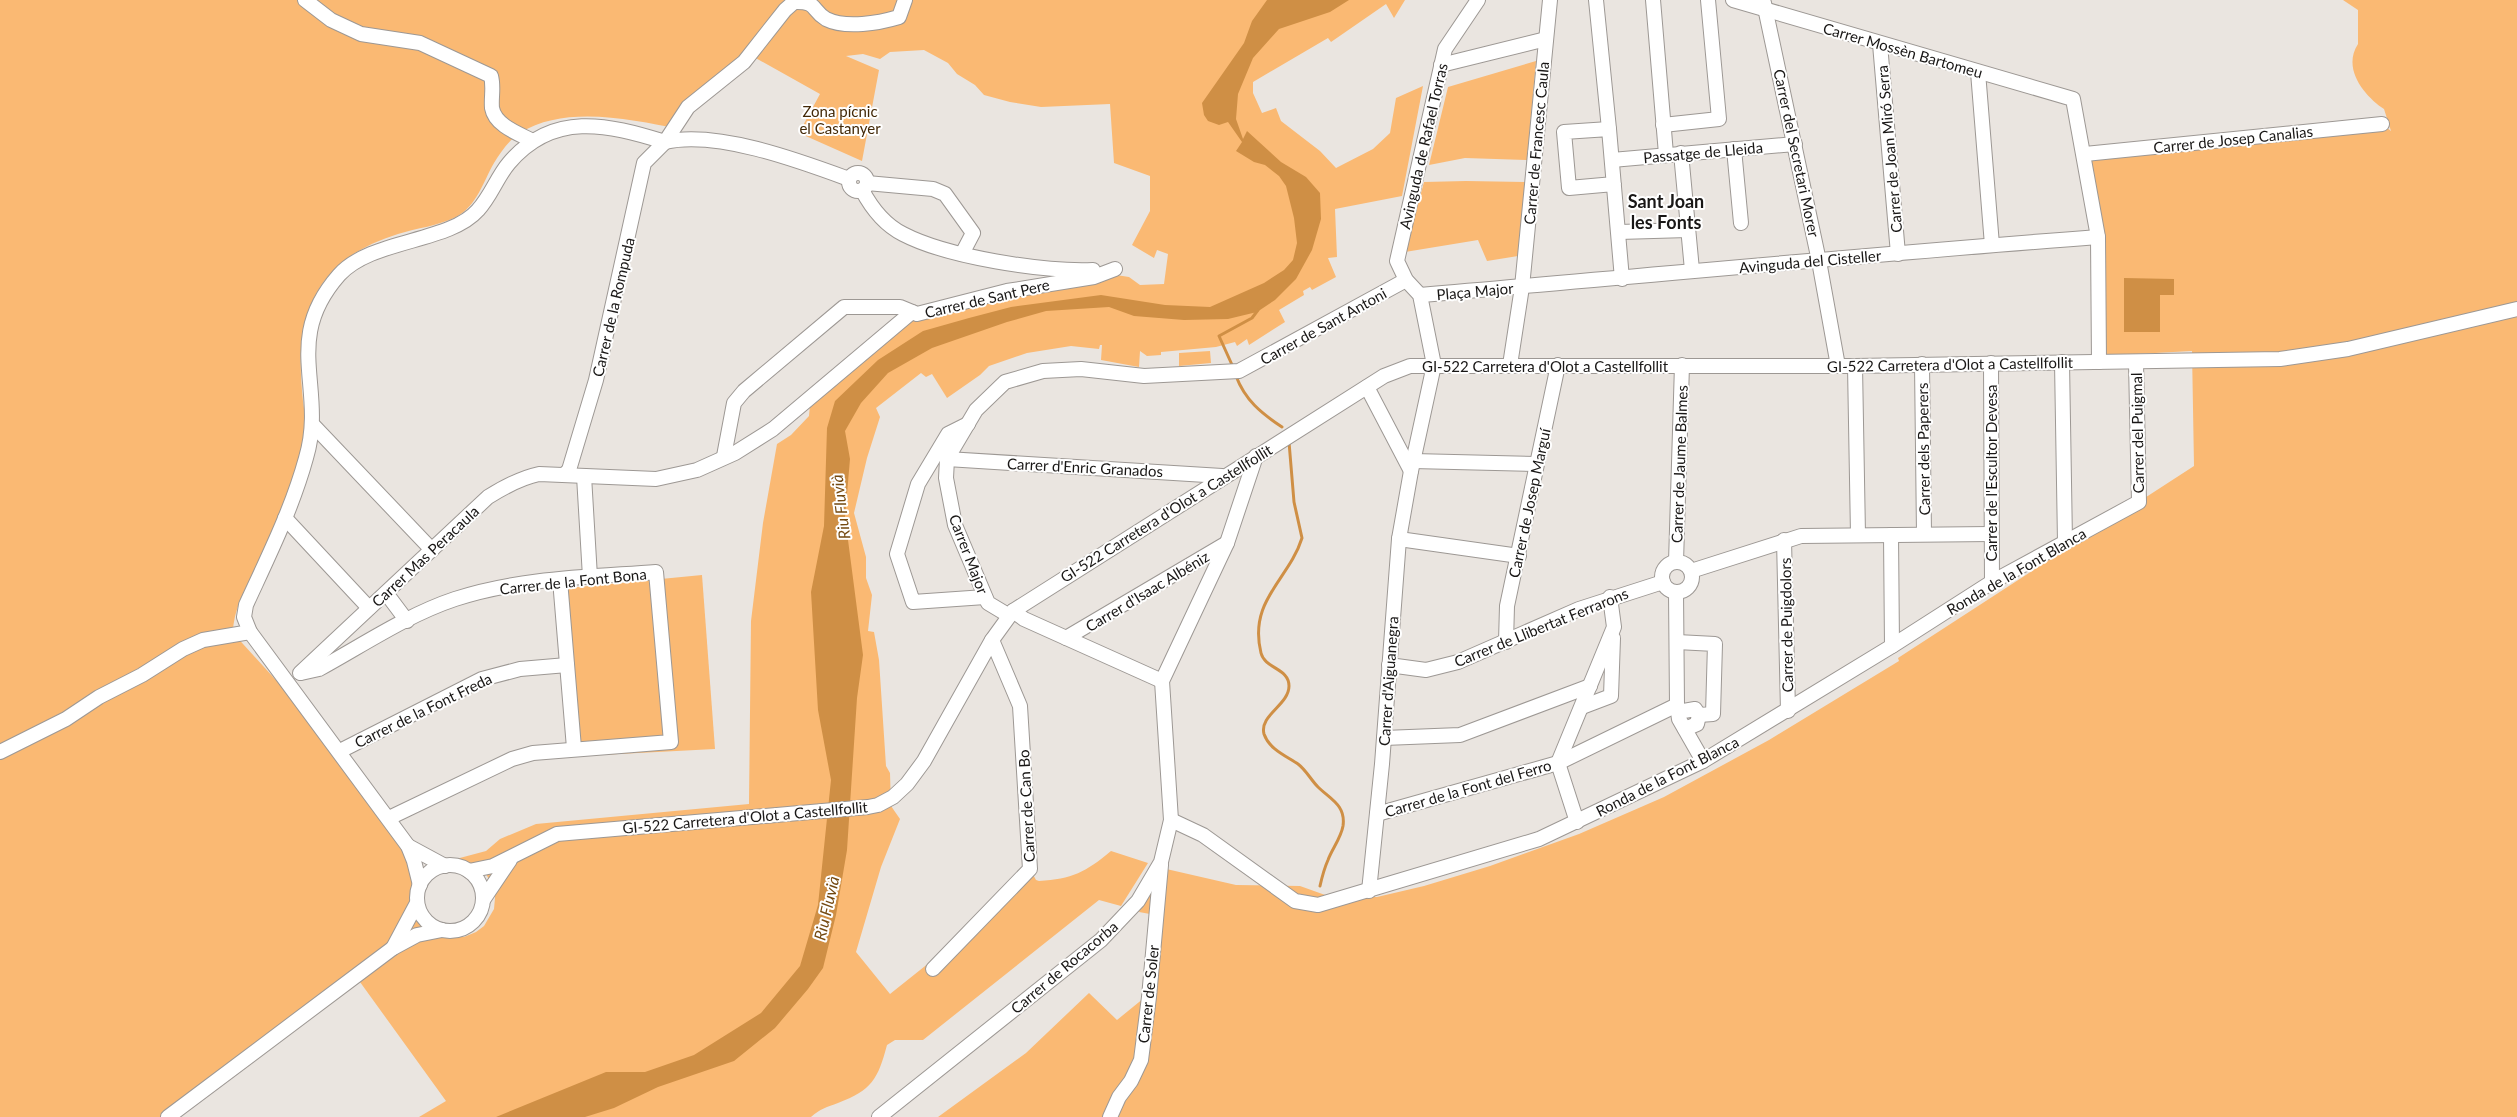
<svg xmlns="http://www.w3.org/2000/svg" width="2517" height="1117" font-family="Lato,sans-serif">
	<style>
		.green { fill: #fab973; fill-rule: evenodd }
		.water { fill: #cf8f45 }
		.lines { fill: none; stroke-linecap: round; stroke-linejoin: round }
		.stream { stroke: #cf8f45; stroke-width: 3 }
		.minor-casing { stroke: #9d9894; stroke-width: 16 }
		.minor { stroke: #fff; stroke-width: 14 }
		.labels { text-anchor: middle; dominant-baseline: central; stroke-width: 4; stroke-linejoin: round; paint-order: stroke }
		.street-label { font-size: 15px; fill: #191716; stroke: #fff }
		.park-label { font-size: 15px; fill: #432908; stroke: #fff }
		.water-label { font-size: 16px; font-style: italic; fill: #744911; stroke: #fff }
		.quarter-label { font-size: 18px; font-weight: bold; fill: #191716; stroke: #fff }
	</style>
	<rect width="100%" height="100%" fill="#eae5e0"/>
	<g class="green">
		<path d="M0 0H1405L1394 18 1386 4 1331 42 1328 38 1253 82V93L1262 113 1276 108 1281 121 1320 151 1336 168 1373 149 1390 133 1396 98 1423 86 1402 196 1335 209 1337 257 1328 258 1336 277 1312 290 1310 287 1303 291 1304 295 1279 310 1285 322 1249 345 1247 339 1237 346 1235 342 1216 347 1161 352V355L1147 356 1140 351 1139 367 1101 360 1102 345H1100L1099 349 1071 346 1027 353 989 366 980 375 947 398 932 374 926 377 921 373 876 408 880 417 867 458 854 513 866 557V578L872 595 868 631 874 632 879 660 886 766 890 773 891 806 900 819 881 867 856 952 890 994 974 927 1030 869 1036 880 1039 881C1072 879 1086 872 1111 851L1148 863 1121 906 1099 900 923 1040H895L887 1045C878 1079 872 1090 838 1103 827 1107 820 1109 811 1117H419L446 1101 360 982 179 1117H0ZM924 50 948 63 957 74 975 85 984 95 1010 102 1041 107 1110 104 1114 163 1150 176V211L1132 245 1154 258 1157 250 1168 254 1164 284 1140 285 1129 277 1116 275 921 316 902 325 810 405 809 416 791 435 777 444 763 523 751 621 749 804 536 824 500 839 486 851 456 859 471 863 486 874 494 888 495 898 494 909 484 926 476 932 464 937 444 935 424 921 418 908V889L400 844 294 700 233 633C233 602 257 569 269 541 281 512 292 482 304 452 310 437 305 417 303 401 300 372 298 334 310 307 326 266 358 247 398 234 417 228 438 226 456 217 477 206 483 182 494 163 501 152 509 140 520 133 564 105 630 119 679 129L697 104 752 56 820 94 799 133 862 161 879 70 846 56 863 54 880 59 890 52Z"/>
		<path d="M2343 0H2517V1117H938L1026 1053 1089 993 1117 1020 1144 998 1150 914 1139 912 1162 868 1236 885 1300 886 1328 896 1377 897 1424 886 1490 866 1579 834 1664 797 1769 740 1899 661 1898 658 2194 466 2192 351 2099 356 2098 237 2085 154 2382 124 2391 131 2384 109C2367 98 2341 70 2358 44V10Z"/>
		<path d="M1536 61 1527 160 1465 158 1429 165 1448 87Z"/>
		<path d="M1466 181 1525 182 1518 256 1487 261 1478 240 1405 252 1424 182Z"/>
		<path d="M1210 351 1211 363 1179 366V353Z"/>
		<path d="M702 575 715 749 580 756 568 588Z"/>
	</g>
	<g class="water">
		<path d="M1267 0H1349L1330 12 1279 29 1253 58 1238 94 1236 119 1243 139 1247 131 1281 162 1306 177 1320 193 1321 219 1312 250 1296 279 1275 300 1257 312 1228 319 1184 320 1134 316 1109 307 1046 311 1007 322 932 348 888 373 861 403 845 431 850 459 845 517 863 655 857 698 847 850 836 915 823 968 808 989 775 1028 734 1061 658 1087 614 1108 585 1117H496L606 1072H645L694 1055 761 1013 800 966 818 905 831 780 818 710 811 592 824 526 827 428 835 401 878 360 923 331 969 318 1011 307 1101 295 1165 305 1210 307 1264 283 1284 270 1293 260 1297 243 1294 218 1286 186 1279 176 1265 165 1254 162 1236 151 1242 142 1228 122 1219 125 1208 121 1204 115 1202 103 1244 43 1252 21Z"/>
		<path d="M2124 278 2174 279V295H2160V332H2124Z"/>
	</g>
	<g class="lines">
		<g class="stream">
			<path d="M1233 367 1219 336 1252 318 1258 310"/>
			<path d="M1236 376C1245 400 1261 413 1282 427"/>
			<path d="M1289 442 1294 502 1302 538C1289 580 1248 600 1261 653 1265 669 1289 668 1289 686 1289 705 1259 715 1264 734 1269 749 1286 756 1298 764 1306 770 1311 780 1318 787 1330 799 1346 805 1343 826 1341 838 1332 849 1328 860 1324 869 1322 877 1320 886"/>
		</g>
		<defs>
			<g id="minor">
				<path d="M305 0 331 20 361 34 420 43 491 76C494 87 491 97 492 108 495 125 517 133 531 140"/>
				<path d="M1596 0 1609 129"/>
				<path d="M1653 0 1666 154"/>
				<path d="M1733 0 2073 99 2098 237 2099 362"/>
				<path d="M1764 3 1819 261 1838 366"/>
				<path d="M1880 44 1898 254"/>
				<path d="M1441 65 1546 39"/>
				<path d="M1978 72 1992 245"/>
				<path d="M1663 125 1719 119 1708 0"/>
				<path d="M665 142C717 130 800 161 849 179"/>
				<path d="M1734 149 1741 223"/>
				<path d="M1681 153 1692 270"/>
				<path d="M2085 154 2382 124"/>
				<path d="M1612 160 1795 144"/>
				<circle cx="858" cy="182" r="9"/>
				<path d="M867 183 933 189 945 194 973 233 962 254"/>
				<path d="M1614 184 1569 188 1564 132 1609 129 1622 279"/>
				<path d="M862 190C871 207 885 225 903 234 947 257 1043 272 1093 270"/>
				<path d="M1619 232 1688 230"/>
				<path d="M1420 295C1646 276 1872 254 2098 237"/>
				<path d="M2062 362 2065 542"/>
				<path d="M1991 363 1992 582"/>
				<path d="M1922 364 1924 534"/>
				<path d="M1510 365 1522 287 1550 0"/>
				<path d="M1855 366 1858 535"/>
				<path d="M1367 387 1411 471"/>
				<path d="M968 424 948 434 918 484 897 554 913 602 985 597"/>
				<path d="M313 425 432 550"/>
				<path d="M724 456 734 403 744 391 844 307H900L917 314 1007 291 1094 277 1115 269"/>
				<path d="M947 459 1222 476"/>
				<path d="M1413 461 1536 464"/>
				<path d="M564 475 569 470 596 380 644 163 665 142 688 107 744 62 785 10 794 2C818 1 811 10 826 19 846 29 879 23 899 17L905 0"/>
				<path d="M584 476 590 577"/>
				<path d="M285 518 369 608"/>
				<path d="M1891 535 1892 646"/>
				<path d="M1399 539 1519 556"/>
				<path d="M1784 540 1788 711"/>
				<path d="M1676 562 1682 365"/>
				<circle cx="1677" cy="577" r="15"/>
				<path d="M1691 571 1801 536 1991 534"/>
				<path d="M560 580 574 748"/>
				<path d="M1676 592 1677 705 1679 719 1703 761"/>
				<path d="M386 593 407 621"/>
				<path d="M1013 611 1024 619 1162 681"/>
				<path d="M1008 615 988 603 955 525 946 478 947 459 976 410 1005 382 1043 371 1081 369 1144 376 1239 371 1406 280"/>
				<path d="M1066 638 1227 543"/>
				<path d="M1506 642 1507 606 1558 365"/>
				<path d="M1677 642 1715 644 1713 714 1699 715"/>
				<path d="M1389 665 1426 670 1458 662 1579 609 1663 582"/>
				<path d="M300 673 488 497C504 487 520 478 539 474L656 479 697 470 735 453 773 429 912 312"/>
				<path d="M301 673 319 669C363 645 407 615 455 599 519 578 589 577 656 572L671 742 533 753 512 759 389 818"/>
				<path d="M1582 707 1611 696 1613 638"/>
				<path d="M1678 712 1695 709 1699 715 1697 724 1685 729"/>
				<path d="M1384 738 1460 735 1590 686"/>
				<path d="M340 751 482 679 520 669 567 665"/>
				<path d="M0 752 66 719 99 697 142 675 183 649 203 640 250 632"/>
				<path d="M1377 814 1558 763 1677 705"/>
				<path d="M1171 820 1203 835 1295 901 1318 905 1539 839 1703 761 1892 646 1992 582 2139 502 2136 363"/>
				<path d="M1577 822 1558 763 1614 627 1610 597"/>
				<path d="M408 846 445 866"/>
				<circle cx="450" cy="898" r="33"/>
				<path d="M469 871 493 866 557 834 868 807 878 805 893 797 907 784 924 761 992 640 1013 611 1384 376 1410 366H1855L2280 359 2348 349 2517 309"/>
				<path d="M420 885 414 861 408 846 250 632 244 617 246 605C268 557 292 509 306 458 327 388 281 341 339 275 371 239 449 243 478 210 491 196 497 177 509 163 553 111 607 124 665 142"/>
				<path d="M1369 891 1382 764 1399 539 1411 471 1434 365 1420 295 1406 280 1397 261 1445 49 1478 0"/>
				<path d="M483 900 510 860"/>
				<path d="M393 948 417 903"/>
				<path d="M933 969 1030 869 1020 706 992 640"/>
				<path d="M168 1117 393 948 417 935 442 930"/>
				<path d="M879 1117 1101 940 1138 901 1161 862 1171 820 1162 681 1227 543 1256 456"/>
				<path d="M1110 1117 1119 1097 1131 1081 1141 1060 1149 997 1161 865"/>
			</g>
		</defs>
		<use href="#minor" class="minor-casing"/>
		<use href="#minor" class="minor"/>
	</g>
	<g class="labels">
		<g class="street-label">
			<text transform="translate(1903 50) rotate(16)">Carrer Mossèn Bartomeu</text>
			<text transform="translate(2233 139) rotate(-6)">Carrer de Josep Canalias</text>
			<text transform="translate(1536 143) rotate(-85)">Carrer de Francesc Caula</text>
			<text transform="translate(1423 146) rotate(-77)">Avinguda de Rafael Torras</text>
			<text transform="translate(1889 149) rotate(-95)">Carrer de Joan Miró Serra</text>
			<text transform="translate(1703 152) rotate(-5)">Passatge de Lleida</text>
			<text transform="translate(1797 153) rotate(78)">Carrer del Secretari Morer</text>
			<text transform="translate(1810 261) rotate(-5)">Avinguda del Cisteller</text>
			<text transform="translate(1475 291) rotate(-5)">Plaça Major</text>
			<text transform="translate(987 298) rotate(-13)">Carrer de Sant Pere</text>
			<text transform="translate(613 307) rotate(-77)">Carrer de la Rompuda</text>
			<text transform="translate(1323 326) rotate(-29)">Carrer de Sant Antoni</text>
			<text transform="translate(1950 364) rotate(-1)">GI-522 Carretera d'Olot a Castellfollit</text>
			<text x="1545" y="366">GI-522 Carretera d'Olot a Castellfollit</text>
			<text transform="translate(2137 433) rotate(-91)">Carrer del Puigmal</text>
			<text transform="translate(1923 449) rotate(-91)">Carrer dels Paperers</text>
			<text transform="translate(1679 464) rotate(-88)">Carrer de Jaume Balmes</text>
			<text transform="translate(1085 467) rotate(3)">Carrer d'Enric Granados</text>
			<text transform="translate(1991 473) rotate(-90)">Carrer de l'Escultor Devesa</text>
			<text transform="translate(1529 503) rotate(-78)">Carrer de Josep Marguí</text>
			<text transform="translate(1166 513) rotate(-32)">GI-522 Carretera d'Olot a Castellfollit</text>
			<text transform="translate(969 554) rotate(69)">Carrer Major</text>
			<text transform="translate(425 556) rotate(-43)">Carrer Mas Peracaula</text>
			<text transform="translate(2016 571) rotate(-30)">Ronda de la Font Blanca</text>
			<text transform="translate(573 581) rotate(-6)">Carrer de la Font Bona</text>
			<text transform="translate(1147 591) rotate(-31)">Carrer d'Isaac Albéniz</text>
			<text transform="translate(1786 625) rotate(-91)">Carrer de Puigdolors</text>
			<text transform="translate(1541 627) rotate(-22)">Carrer de Llibertat Ferrarons</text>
			<text transform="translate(1388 681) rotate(-86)">Carrer d'Aiguanegra</text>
			<text transform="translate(423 710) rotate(-26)">Carrer de la Font Freda</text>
			<text transform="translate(1667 776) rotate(-27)">Ronda de la Font Blanca</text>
			<text transform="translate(1468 788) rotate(-16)">Carrer de la Font del Ferro</text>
			<text transform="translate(1026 806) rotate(-93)">Carrer de Can Bo</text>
			<text transform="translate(745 817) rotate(-5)">GI-522 Carretera d'Olot a Castellfollit</text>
			<text transform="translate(1064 967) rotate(-40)">Carrer de Rocacorba</text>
			<text transform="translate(1148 994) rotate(-84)">Carrer de Soler</text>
		</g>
		<g class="park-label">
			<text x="840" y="111">Zona pícnic<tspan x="840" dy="17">el Castanyer</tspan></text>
		</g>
		<g class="water-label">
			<text transform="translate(840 507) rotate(-97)">Riu Fluvià</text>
			<text transform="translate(826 908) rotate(-77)">Riu Fluvià</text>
		</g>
		<g class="quarter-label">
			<text x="1666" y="201">Sant Joan<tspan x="1666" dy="21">les Fonts</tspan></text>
		</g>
	</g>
</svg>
